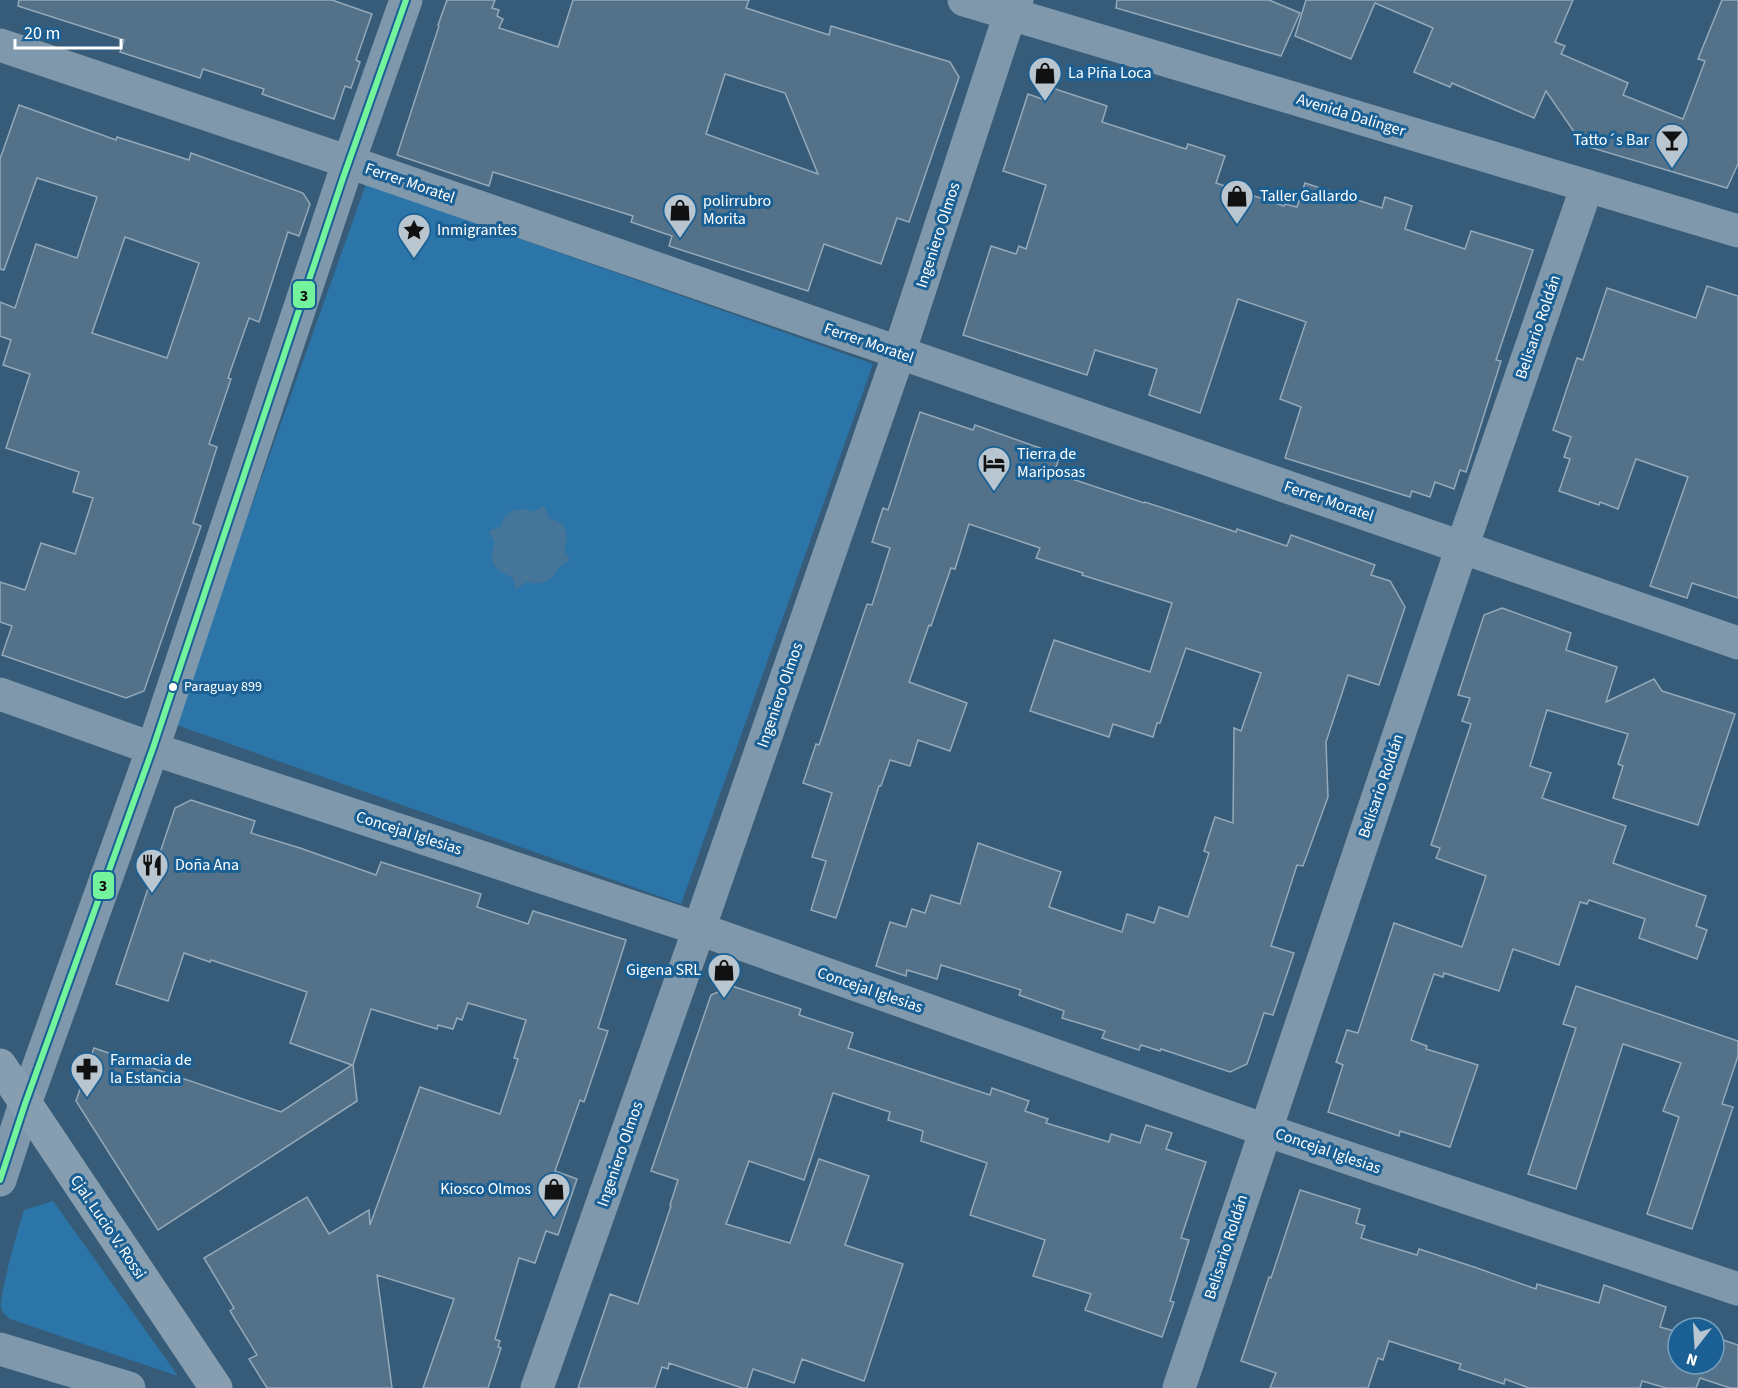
<svg xmlns="http://www.w3.org/2000/svg" width="1738" height="1388" font-family="'Source Sans 3',sans-serif">
	<style>
		.green { fill: #2c75a9 }
		.water { fill: #457599 }
		.building { fill: #537188; stroke: #94a9b9; stroke-width: 1.5; fill-rule: evenodd }
		.lines { fill: none; stroke-linecap: round; stroke-linejoin: round }
		.minor { stroke: #7f98ab; stroke-width: 33 }
		.tertiary { stroke: #7f98ab; stroke-width: 33 }
		.secondary { stroke: #869eb0; stroke-width: 33 }
		.bus-1-casing { stroke: #1b6094; stroke-width: 10 }
		.bus-1 { stroke: #74f39d; stroke-width: 6 }
		.bus-dot { fill: #fff; stroke: #1b6094; stroke-width: 2 }
		.labels { text-anchor: middle; dominant-baseline: central; stroke-width: 6; stroke-linejoin: round; paint-order: stroke }
		.bus-label { font-size: 14px; fill: #fff; stroke: #1b6094; text-anchor: start }
		.poi-label { font-size: 16px; fill: #fff; stroke: #1b6094; text-anchor: start }
		.street-label { font-size: 16px; fill: #fff; stroke: #1b6094 }
		.line-badge { stroke: #1b6094; stroke-width: 2 }
		.pale-badge-label { font-size: 16px; text-anchor: middle; font-weight: bold; fill: #111 }
	</style>
	<rect width="100%" height="100%" fill="#365c79"/>
	<g class="green">
		<path d="M366 184 873 364 681 904 174 724Z"/>
		<path d="M53 1201 178 1376 10 1319C7 1316 2 1312 1 1308 0 1292 18 1229 24 1210Z"/>
	</g>
	<path class="water" d="M544 506 549 518 562 523C568 533 568 539 564 549L570 560 559 567 553 577 545 582 535 584 527 582 516 589 512 577C494 571 487 561 495 543L489 531 501 526 506 515 515 510 523 509 532 512Z"/>
	<g class="building">
		<path d="M19 0H332L372 14 356 60 360 62 351 88 345 86 334 119 262 94 264 89 203 69 200 78 120 52 124 40 18 6Z"/>
		<path d="M447 0H495L492 8 499 10 497 16 503 19 499 28 558 47 573 0H749L746 8 829 35 831 26 950 62 959 77 909 222 897 218 881 264 824 244 808 291 669 246 672 236 631 222 633 216 493 172 489 186 397 155 439 26 438 25ZM725 74 785 93 818 174 706 134Z"/>
		<path d="M1117 0H1269L1300 13 1281 56 1116 8Z"/>
		<path d="M1306 0H1573L1555 42 1565 46 1561 54 1628 83 1623 95 1683 119 1705 61 1698 59 1722 0H1738V164L1727 188 1579 144V139L1546 91 1534 118 1452 83 1450 87 1414 72 1433 28 1375 3 1351 59 1295 36Z"/>
		<path d="M1049 87 1107 106 1102 122 1186 149 1188 144 1225 156 1216 183 1284 206 1285 204 1297 207 1305 183 1382 208 1385 197 1412 206 1405 229 1465 249 1471 231 1533 250 1496 360 1501 361 1466 472 1460 470 1454 489 1435 482 1430 497 1412 491 1410 497 1285 458 1301 407 1280 399 1306 322 1238 299 1200 413 1149 395 1157 369 1095 350 1087 375 963 335 991 246 1016 254 1019 246 1026 249 1046 185 1003 171 1028 94 1045 100Z"/>
		<path d="M19 105 116 140 117 137 189 160 191 153 303 193 310 204 299 236 288 232 259 322 249 318 228 378 231 379 209 444 217 447 193 523 201 526 144 691 126 698 2 655 12 626 0 622V582L25 590 41 543 75 554 93 498 73 492 79 472 6 448 30 374 3 365 11 340 0 336V302L15 308 36 244 77 258 97 197 37 178 4 270 0 269V159ZM125 237 199 263 167 358 92 333Z"/>
		<path d="M1707 286 1738 296V598L1692 583 1687 598 1650 586 1688 477 1636 459 1618 509 1600 502 1599 505 1559 491 1570 459 1564 457 1571 437 1553 430 1577 358 1583 360 1607 288 1696 318Z"/>
		<path d="M920 412 973 430 975 425 1060 455 1054 473 1144 503 1145 502 1236 532 1237 529 1287 546 1291 535 1375 565 1371 575 1390 581 1405 607 1379 685 1348 675 1326 742 1328 797 1303 866 1297 865 1271 946 1294 953 1273 1015 1264 1013 1247 1064 1230 1072 1161 1049 1160 1051 1141 1045 1139 1050 1102 1038 1105 1031 1062 1018 1064 1011 1019 995 1021 990 941 965 937 979 907 970 906 976 876 966 890 922 906 927 912 909 925 913 931 895 960 904 978 843 1061 872 1049 907 1122 932 1127 914 1154 923 1159 907 1188 917 1209 853 1204 851 1215 817 1233 823 1234 728 1241 731 1261 673 1186 648 1160 723H1157L1153 737 1113 724 1109 737 1030 711 1054 640 1150 672 1172 603 1082 575 1083 573 1036 558 1040 548 969 524 955 569 951 568 931 626 929 625 909 682 967 703 950 751 918 740 910 766 890 760 881 786H879L836 918 811 910 826 861 812 857 832 793 803 783 816 744 819 745 867 604 872 605 890 548 872 542 883 508 888 510Z"/>
		<path d="M1502 608 1571 633 1566 650 1617 667 1606 702 1654 679 1662 691 1735 714 1698 825 1613 798 1623 766 1618 764 1628 734 1547 710 1530 766 1551 773 1542 798 1626 826 1613 863 1706 896 1696 926 1707 930 1697 959 1639 938 1645 919 1589 900 1587 904 1580 902 1559 965 1513 949 1499 991 1444 973 1443 977 1434 974 1411 1040 1427 1046 1426 1049 1478 1065 1450 1147 1400 1131 1399 1136 1328 1112 1343 1065 1336 1062 1347 1030 1358 1033 1394 923 1462 947 1486 876 1436 858 1440 848 1431 845 1471 724 1462 721 1470 698 1458 695 1484 615Z"/>
		<path d="M191 800 255 821 251 833 300 848 376 875 381 862 481 894 477 907 528 924 533 911 626 940 598 1028 608 1031 584 1102 580 1100 555 1171 577 1179 558 1235 546 1231 535 1263 519 1258 495 1339 500 1341 498 1347 501 1348 488 1388H423L454 1299 377 1275 392 1388H267L249 1359 257 1355 230 1311 234 1308 204 1258 307 1197 329 1234 369 1210 370 1225 420 1087 500 1114 518 1059 514 1058 526 1020 468 1003 462 1020 457 1018 453 1029 438 1025 437 1029 371 1009 353 1065 357 1101 158 1230 76 1101 94 1048 281 1112 352 1065 290 1043 307 992 211 960 210 962 184 953 168 1001 116 984 175 808Z"/>
		<path d="M732 986 801 1009 799 1015 853 1033 848 1048 990 1095 992 1088 1029 1101 1025 1111 1048 1119 1046 1123 1109 1142 1111 1134 1140 1143 1146 1125 1172 1133 1166 1149 1206 1162 1181 1238 1189 1240 1170 1301 1174 1302 1162 1337 1085 1310 1091 1294 1033 1276 1045 1240 970 1215 987 1163 921 1141 923 1131 888 1120 890 1112 833 1093 804 1180 749 1161 726 1224 790 1243 819 1159 869 1176 845 1245 903 1264 864 1381 802 1359 794 1383 753 1369 747 1388H742L669 1363 668 1369 662 1367 655 1388H578L610 1294 638 1304 671 1206 670 1205 678 1180 651 1171 711 995Z"/>
		<path d="M1576 986 1738 1041V1056L1722 1104 1733 1107 1692 1229 1647 1214 1679 1117 1663 1111 1681 1063 1623 1044 1576 1189 1528 1174 1576 1028 1563 1024Z"/>
		<path d="M1300 1190 1360 1209 1356 1223 1365 1226 1361 1238 1417 1255 1419 1249 1477 1268 1536 1289 1537 1284 1599 1303 1604 1285 1666 1307 1660 1327 1678 1332V1364H1714V1337L1738 1345V1388H1730L1700 1378 1696 1388H1666L1642 1381 1640 1388H1529L1505 1379 1504 1384 1459 1369 1461 1364 1389 1341 1383 1360 1378 1358 1368 1388H1270L1276 1373 1241 1361 1269 1277 1271 1278Z"/>
	</g>
	<g class="lines">
		<g class="minor">
			<path d="M0 45 349 162 1738 643"/>
			<path d="M0 694 168 754 699 929 1265 1130 1738 1289"/>
			<path d="M0 1180 25 1104 153 748 343 178 406 0"/>
			<path d="M0 1349 129 1388"/>
			<path d="M537 1388 699 929 899 353 1010 14 1017 0"/>
			<path d="M1179 1388 1462 547 1587 186"/>
		</g>
		<path class="tertiary" d="M964 0 1738 231"/>
		<path class="secondary" d="M0 1065 216 1388"/>
		<defs>
			<path id="bus-1" d="M0 1180 25 1104 153 748 343 178 406 0"/>
		</defs>
		<use href="#bus-1" class="bus-1-casing"/>
		<use href="#bus-1" class="bus-1"/>
	</g>
	<defs>
		<symbol id="shop-pin" viewBox="-11 -11 22 30"><path d="M0 17L-7.5 6A9.5 9.5 0 1 1 7.5 6Z" fill="#b9c6d0" stroke="#1b6094"/><path d="M-5-2.5h2.3a2.7 3.5 0 0 1 5.4 0H5L5.5 6h-11ZM-1.5-2.5h3a1.5 2.3 0 0 0-3 0Z" fill="#111"/></symbol>
		<symbol id="bar-pin" viewBox="-11 -11 22 30"><path d="M0 17L-7.5 6A9.5 9.5 0 1 1 7.5 6Z" fill="#b9c6d0" stroke="#1b6094"/><path d="M-6-5H6L.8 .8V4.5H3.5V6h-7V4.5H-.8V.8Z" fill="#111"/></symbol>
		<symbol id="sight-pin" viewBox="-11 -11 22 30"><path d="M0 17L-7.5 6A9.5 9.5 0 1 1 7.5 6Z" fill="#b9c6d0" stroke="#1b6094"/><path d="M0-6L1.8-2.2L6-1.7L2.9 1.2L3.7 5.4L0 3.3L-3.7 5.4L-2.9 1.2L-6-1.7L-1.8-2.2Z" fill="#111"/></symbol>
		<symbol id="hotel-pin" viewBox="-11 -11 22 30"><path d="M0 17L-7.5 6A9.5 9.5 0 1 1 7.5 6Z" fill="#b9c6d0" stroke="#1b6094"/><path d="M-6-4.5h1.5V1H6V5H4.5V3h-9V5H-6ZM-4 0a1.8 1.8 0 1 1 3.6 0ZM.5 0V-2.5h3Q6-2.5 6 0Z" fill="#111"/></symbol>
		<symbol id="restaurant-pin" viewBox="-11 -11 22 30"><path d="M0 17L-7.5 6A9.5 9.5 0 1 1 7.5 6Z" fill="#b9c6d0" stroke="#1b6094"/><path d="M-5-6h1v4h1v-4h1v4h1v-4h1v5L-1.5 .5V6h-2V.5L-5-1ZM5-6V6H3V1.5H1.5Q1.5-4 5-6Z" fill="#111"/></symbol>
		<symbol id="pharmacy-pin" viewBox="-11 -11 22 30"><path d="M0 17L-7.5 6A9.5 9.5 0 1 1 7.5 6Z" fill="#b9c6d0" stroke="#1b6094"/><path d="M-2-6h4v4h4v4h-4v4h-4v-4h-4v-4h4Z" fill="#111"/></symbol>
	</defs>
	<g fill-rule="evenodd">
		<use href="#shop-pin" x="1026" y="54" width="38" height="52"/>
		<use href="#bar-pin" x="1653" y="121" width="38" height="52"/>
		<use href="#shop-pin" x="1218" y="177" width="38" height="52"/>
		<use href="#shop-pin" x="661" y="191" width="38" height="52"/>
		<use href="#sight-pin" x="395" y="211" width="38" height="52"/>
		<use href="#hotel-pin" x="975" y="444" width="38" height="52"/>
		<use href="#restaurant-pin" x="133" y="846" width="38" height="52"/>
		<use href="#shop-pin" x="705" y="951" width="38" height="52"/>
		<use href="#pharmacy-pin" x="68" y="1050" width="38" height="52"/>
		<use href="#shop-pin" x="535" y="1170" width="38" height="52"/>
	</g>
	<circle class="bus-dot" cx="173" cy="687" r="5"/>
	<g class="labels">
		<g class="bus-label">
			<text x="184" y="687">Paraguay 899</text>
		</g>
		<g class="poi-label">
			<text x="1068" y="73">La Piña Loca</text>
			<text x="1649" y="140" text-anchor="end">Tatto´s Bar</text>
			<text x="1260" y="196">Taller Gallardo</text>
			<text x="703" y="201">polirrubro<tspan x="703" dy="18">Morita</tspan></text>
			<text x="437" y="230">Inmigrantes</text>
			<text x="1017" y="454">Tierra de<tspan x="1017" dy="18">Mariposas</tspan></text>
			<text x="175" y="865">Doña Ana</text>
			<text x="701" y="970" text-anchor="end">Gigena SRL</text>
			<text x="110" y="1060">Farmacia de<tspan x="110" dy="18">la Estancia</tspan></text>
			<text x="531" y="1189" text-anchor="end">Kiosco Olmos</text>
		</g>
		<g class="street-label">
			<text transform="translate(1351 115) rotate(17)">Avenida Dalinger</text>
			<text transform="translate(410 183) rotate(19)">Ferrer Moratel</text>
			<text transform="translate(938 235) rotate(-72)">Ingeniero Olmos</text>
			<text transform="translate(1538 327) rotate(-71)">Belisario Roldán</text>
			<text transform="translate(869 343) rotate(19)">Ferrer Moratel</text>
			<text transform="translate(1329 501) rotate(19)">Ferrer Moratel</text>
			<text transform="translate(780 695) rotate(-71)">Ingeniero Olmos</text>
			<text transform="translate(1381 786) rotate(-71)">Belisario Roldán</text>
			<text transform="translate(409 833) rotate(18)">Concejal Iglesias</text>
			<text transform="translate(870 990) rotate(19)">Concejal Iglesias</text>
			<text transform="translate(1328 1151) rotate(19)">Concejal Iglesias</text>
			<text transform="translate(620 1154) rotate(-71)">Ingeniero Olmos</text>
			<text transform="translate(108 1227) rotate(56)">Cjal. Lucio V. Rossi</text>
			<text transform="translate(1226 1247) rotate(-72)">Belisario Roldán</text>
		</g>
	</g>
	<g class="line-badge">
		<rect x="292" y="280" width="24" height="29" rx="6" fill="#74f39d"/>
		<rect x="92" y="871" width="23" height="29" rx="6" fill="#74f39d"/>
	</g>
	<g class="pale-badge-label">
		<text x="304" y="301">3</text>
		<text x="103" y="891">3</text>
	</g>
	<g transform="translate(1696 1346) rotate(197)"><circle r="28" fill="#1b6094" stroke="#76a0bf" stroke-width="1.5"/>
	<path d="M0-4.5L10 22L0 15L-10 22Z" fill="#b9c6d0"/>
	<text y="-9" font-size="16" font-weight="bold" text-anchor="middle" fill="#ffffff">N</text>
	</g>
	<path d="M15 39v9h106v-9" fill="none" stroke="#ffffff" stroke-width="3"/>
	<text x="24" y="39" font-size="18" fill="#ffffff" stroke="#1b6094" stroke-width="4.5" paint-order="stroke">20 m</text>
</svg>
